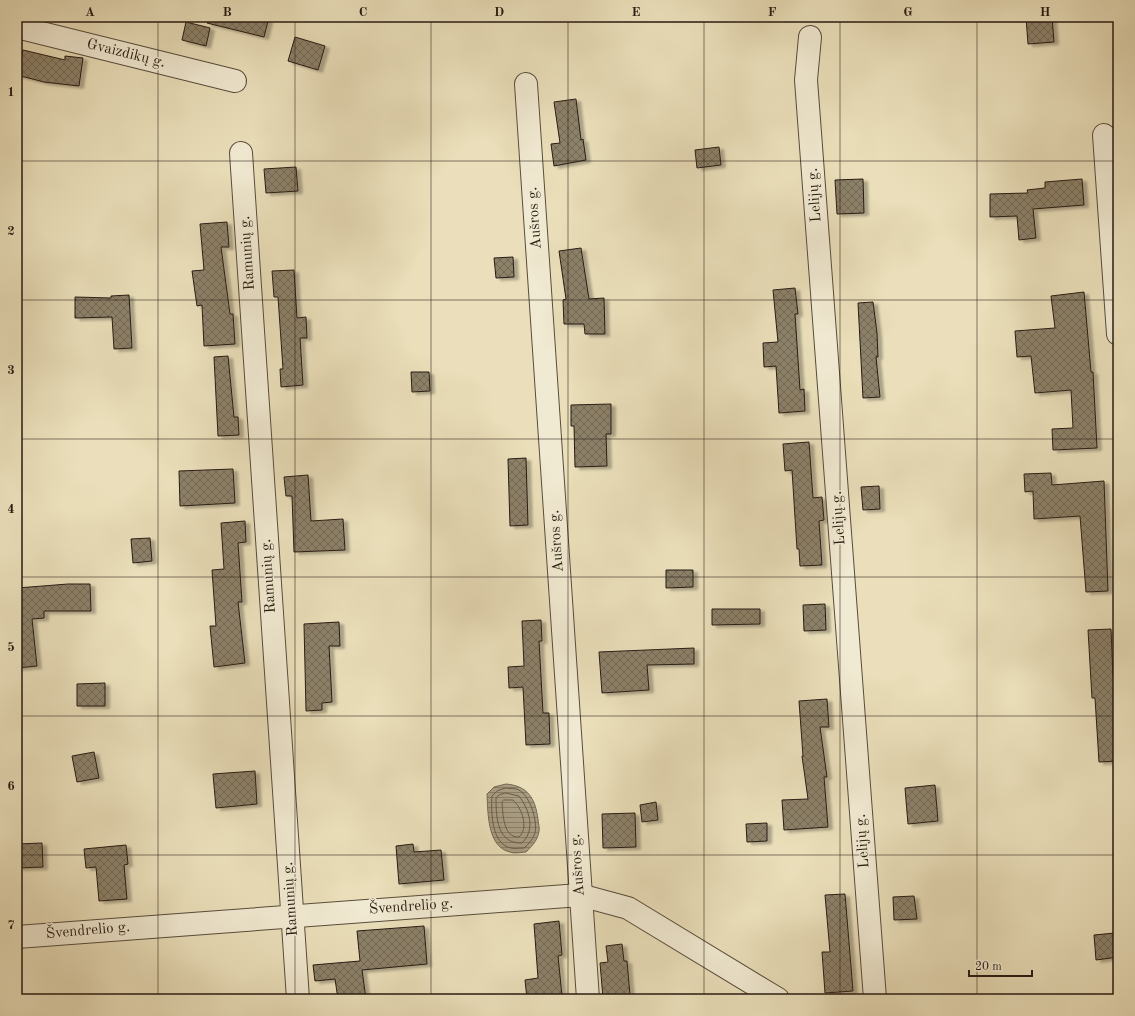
<svg xmlns="http://www.w3.org/2000/svg" width="1135" height="1016" font-family="'Old Standard TT',serif">
	<style>
		.water { fill: url(#water-rules); stroke: #746855 }
		.lines { fill: none; stroke-linecap: round; stroke-linejoin: round }
		.shore { stroke: #685c4a; stroke-width: 1 }
		.building { fill: url(#building-cross-hatch); stroke: #271b12; filter: url(#shadow) }
		.minor-casing { stroke: #584c3c; stroke-width: 24 }
		.minor { stroke: #f1ead2; stroke-width: 22 }
		.grid { fill: none; stroke: #271b12; stroke-width: 1; stroke-opacity: 0.55 }
		.labels { text-anchor: middle; dominant-baseline: central; stroke-width: 3; stroke-linejoin: round; paint-order: stroke }
		.street-label { font-size: 15px; fill: #271b12; stroke: #f1ead2 }
		.neatline { fill: none; stroke: #271b12; stroke-width: 1.5 }
		.grid-label { font-size: 13px; text-anchor: middle; font-weight: bold; fill: #271b12 }
	</style>
	<defs>
		<pattern id="water-rules" width="6" height="5" patternUnits="userSpaceOnUse"><rect width="6" height="5" fill="#a89c81"/><path d="M0 2.5h6" fill="none" stroke="#897e68"/></pattern>
		<pattern id="building-cross-hatch" width="8" height="8" patternUnits="userSpaceOnUse"><rect width="8" height="8" fill="#8c8169"/><path d="M0 0l8 8M0 8l8-8" fill="none" stroke="#726955"/></pattern>
		<filter id="shadow"><feDropShadow dx="4.5" dy="2.5" stdDeviation="1" flood-color="#0004"/></filter>
	</defs>
	<rect width="100%" height="100%" fill="#eadfba"/>
	<filter id="stains"><feTurbulence type="fractalNoise" baseFrequency=".005" numOctaves="4"/><feColorMatrix values="0 0 0 0 .2 0 0 0 0 .09 0 0 0 0 .02 0 0 0 .5 -.17"/></filter>
	<radialGradient id="worn" r=".72"><stop offset=".6" stop-color="#630" stop-opacity="0"/><stop offset="1" stop-color="#630" stop-opacity=".3"/></radialGradient>
	<path class="water" d="M506 784C528 786 535 798 538 819 538 823 540 828 539 831 538 840 532 846 526 852 521 852 515 854 510 852 487 847 488 812 487 794L494 787Z"/>
	<g class="lines">
		<g class="shore">
			<path d="M506 788C509 789 513 788 516 789 529 792 538 820 535 833 533 839 529 844 524 848 520 848 515 849 511 848 491 844 491 811 492 796L497 791Z"/>
			<path d="M506 793 519 796C529 809 536 830 522 843 497 844 496 817 496 798L499 795Z"/>
			<path d="M504 800H513C522 808 529 828 519 837 503 838 503 814 502 802Z"/>
		</g>
	</g>
	<g class="building">
		<path d="M208 17H269L264 37 207 23Z"/>
		<path d="M1026 17H1052L1054 42 1028 44Z"/>
		<path d="M186 22 210 28 206 46 182 40Z"/>
		<path d="M295 37 325 46 318 70 288 61Z"/>
		<path d="M23 50 65 60V56L83 58 79 86 44 82 17 75Z"/>
		<path d="M576 99 581 140 583 139 586 160 554 166 551 144 560 143 554 102Z"/>
		<path d="M719 147 721 165 697 168 695 150Z"/>
		<path d="M296 167 298 191 266 193 264 169Z"/>
		<path d="M863 179 864 213 837 214 835 180Z"/>
		<path d="M1082 179 1084 205 1033 209 1036 238 1019 240 1017 216 990 217V194L1028 193 1027 190 1045 188V182Z"/>
		<path d="M227 222 229 247H221L230 314H233L235 344 204 346 202 305 197 306 192 271 204 270 200 224Z"/>
		<path d="M581 248 589 299 604 298 605 334H585L584 324H564L563 300 566 299 559 251Z"/>
		<path d="M513 257 514 277 496 278 494 258Z"/>
		<path d="M294 270 297 318 306 317 307 338H300L303 385 281 387 280 369H283L278 297H274L272 271Z"/>
		<path d="M795 288 798 314H795L800 390 804 389 805 411 779 413 776 366 764 367 763 343 778 342 773 290Z"/>
		<path d="M1084 292 1091 372H1093L1097 448 1053 450 1052 429 1073 428 1071 390 1035 393 1031 356 1017 357 1015 331 1055 328 1051 296Z"/>
		<path d="M129 295 132 348 114 349 112 317 75 318V297L111 298V296Z"/>
		<path d="M873 302 877 333 878 357H876L880 397 863 398 858 303Z"/>
		<path d="M228 356 234 417H238L239 435 218 436 214 357Z"/>
		<path d="M411 372H429L430 391 412 392Z"/>
		<path d="M611 404V434H606L607 466 575 467 574 426H571V405Z"/>
		<path d="M809 442 813 498 822 497 824 520 819 521 822 565 800 566 799 549H797L792 470 785 471 783 444Z"/>
		<path d="M526 458 528 525 510 526 508 459Z"/>
		<path d="M233 469 235 503 180 506 179 471Z"/>
		<path d="M1051 473 1052 485 1104 481 1108 591 1086 592 1080 516 1034 519 1033 491 1025 492 1024 474Z"/>
		<path d="M308 475 311 521 343 519 345 550 294 552 292 496H286L284 477Z"/>
		<path d="M879 486 880 509 863 510 861 487Z"/>
		<path d="M245 521 246 542 238 543 242 602H238L245 663 214 667 210 626H216L212 570 224 569 221 523Z"/>
		<path d="M150 538 152 561 133 563 131 539Z"/>
		<path d="M666 570H693V587L666 588Z"/>
		<path d="M68 584H90L91 611H44V618L32 619 37 666 17 668V588Z"/>
		<path d="M825 604 826 630 804 631 803 605Z"/>
		<path d="M712 609H760V624L712 625Z"/>
		<path d="M541 620 542 641H539L543 713H549L550 744 526 745 523 687 509 688 508 667 524 666 522 621Z"/>
		<path d="M339 622 340 646H329L332 702 322 703V710L306 711 304 624Z"/>
		<path d="M1111 629 1113 677 1116 676 1118 761 1099 762 1095 698H1092L1088 630Z"/>
		<path d="M694 648V664L647 665 649 690 602 693 599 652Z"/>
		<path d="M105 683V706H77V684Z"/>
		<path d="M827 699 829 727H820L827 777H824L828 827 784 830 782 800 808 799 802 756H803L799 701Z"/>
		<path d="M94 752 99 778 77 782 72 756Z"/>
		<path d="M255 771 257 804 216 808 213 774Z"/>
		<path d="M935 785 938 821 908 824 905 788Z"/>
		<path d="M656 802 658 820 642 822 640 805Z"/>
		<path d="M635 813 636 847 603 848 602 814Z"/>
		<path d="M767 823V841L747 842 746 824Z"/>
		<path d="M42 843 43 867 19 868 17 844Z"/>
		<path d="M413 844 414 852 441 850 444 880 399 884 396 846Z"/>
		<path d="M126 845 128 864 124 865 127 899 99 901 96 867 86 868 84 849Z"/>
		<path d="M845 894 853 991 825 993 822 952H830L825 895Z"/>
		<path d="M914 896 917 919 894 920 893 897Z"/>
		<path d="M559 921 562 955 558 956 562 996 527 999 525 980 538 978 534 924Z"/>
		<path d="M424 926 427 964 362 970 366 999H338L335 979 315 981 313 965 360 961 357 931Z"/>
		<path d="M1115 933 1118 957 1096 960 1094 935Z"/>
		<path d="M622 944 624 961H627L630 995 603 998 600 963 608 962 606 946Z"/>
	</g>
	<g class="lines">
		<defs>
			<g id="minor">
				<path d="M17 27 235 81"/>
				<path d="M810 37 806 80 875 999"/>
				<path d="M526 84 588 999"/>
				<path d="M1104 135 1118 334"/>
				<path d="M241 153 298 999"/>
				<path d="M17 937 580 895 628 908 778 999"/>
			</g>
		</defs>
		<use href="#minor" class="minor-casing"/>
		<use href="#minor" class="minor"/>
	</g>
	<path class="grid" d="M158 17V999M295 17V999M431 17V999M568 17V999M704 17V999M840 17V999M977 17V999M17 161H1118M17 300H1118M17 439H1118M17 577H1118M17 716H1118M17 855H1118"/>
	<g class="labels">
		<g class="street-label">
			<text transform="translate(126 54) rotate(14)">Gvaizdikų g.</text>
			<text transform="translate(815 195) rotate(-94)">Lelijų g.</text>
			<text transform="translate(535 218) rotate(-94)">Aušros g.</text>
			<text transform="translate(248 253) rotate(-94)">Ramunių g.</text>
			<text transform="translate(839 518) rotate(-94)">Lelijų g.</text>
			<text transform="translate(557 541) rotate(-94)">Aušros g.</text>
			<text transform="translate(269 576) rotate(-94)">Ramunių g.</text>
			<text transform="translate(863 841) rotate(-94)">Lelijų g.</text>
			<text transform="translate(578 865) rotate(-94)">Aušros g.</text>
			<text transform="translate(291 899) rotate(-94)">Ramunių g.</text>
			<text transform="translate(411 907) rotate(-4)">Švendrelio g.</text>
			<text transform="translate(88 931) rotate(-5)">Švendrelio g.</text>
		</g>
	</g>
	<rect width="1135" height="1016" fill="none" stroke="#eadfba" stroke-width="44"/>
	<path d="M969 970v6h63v-6" fill="none" stroke="#271b12" stroke-width="2"/>
	<text x="975" y="970" font-size="12" fill="#271b12" stroke="#f1ead2" stroke-width="3" paint-order="stroke">20 m</text>
	<rect x="22" y="22" width="1091" height="972" class="neatline"/>
	<g class="grid-label">
		<text x="90" y="16">A</text>
		<text x="227" y="16">B</text>
		<text x="363" y="16">C</text>
		<text x="499" y="16">D</text>
		<text x="636" y="16">E</text>
		<text x="772" y="16">F</text>
		<text x="908" y="16">G</text>
		<text x="1045" y="16">H</text>
		<text x="11" y="96">1</text>
		<text x="11" y="235">2</text>
		<text x="11" y="374">3</text>
		<text x="11" y="513">4</text>
		<text x="11" y="651">5</text>
		<text x="11" y="790">6</text>
		<text x="11" y="929">7</text>
	</g>
	<rect width="100%" height="100%" filter="url(#stains)"/>
	<rect width="100%" height="100%" fill="url(#worn)"/>
</svg>
